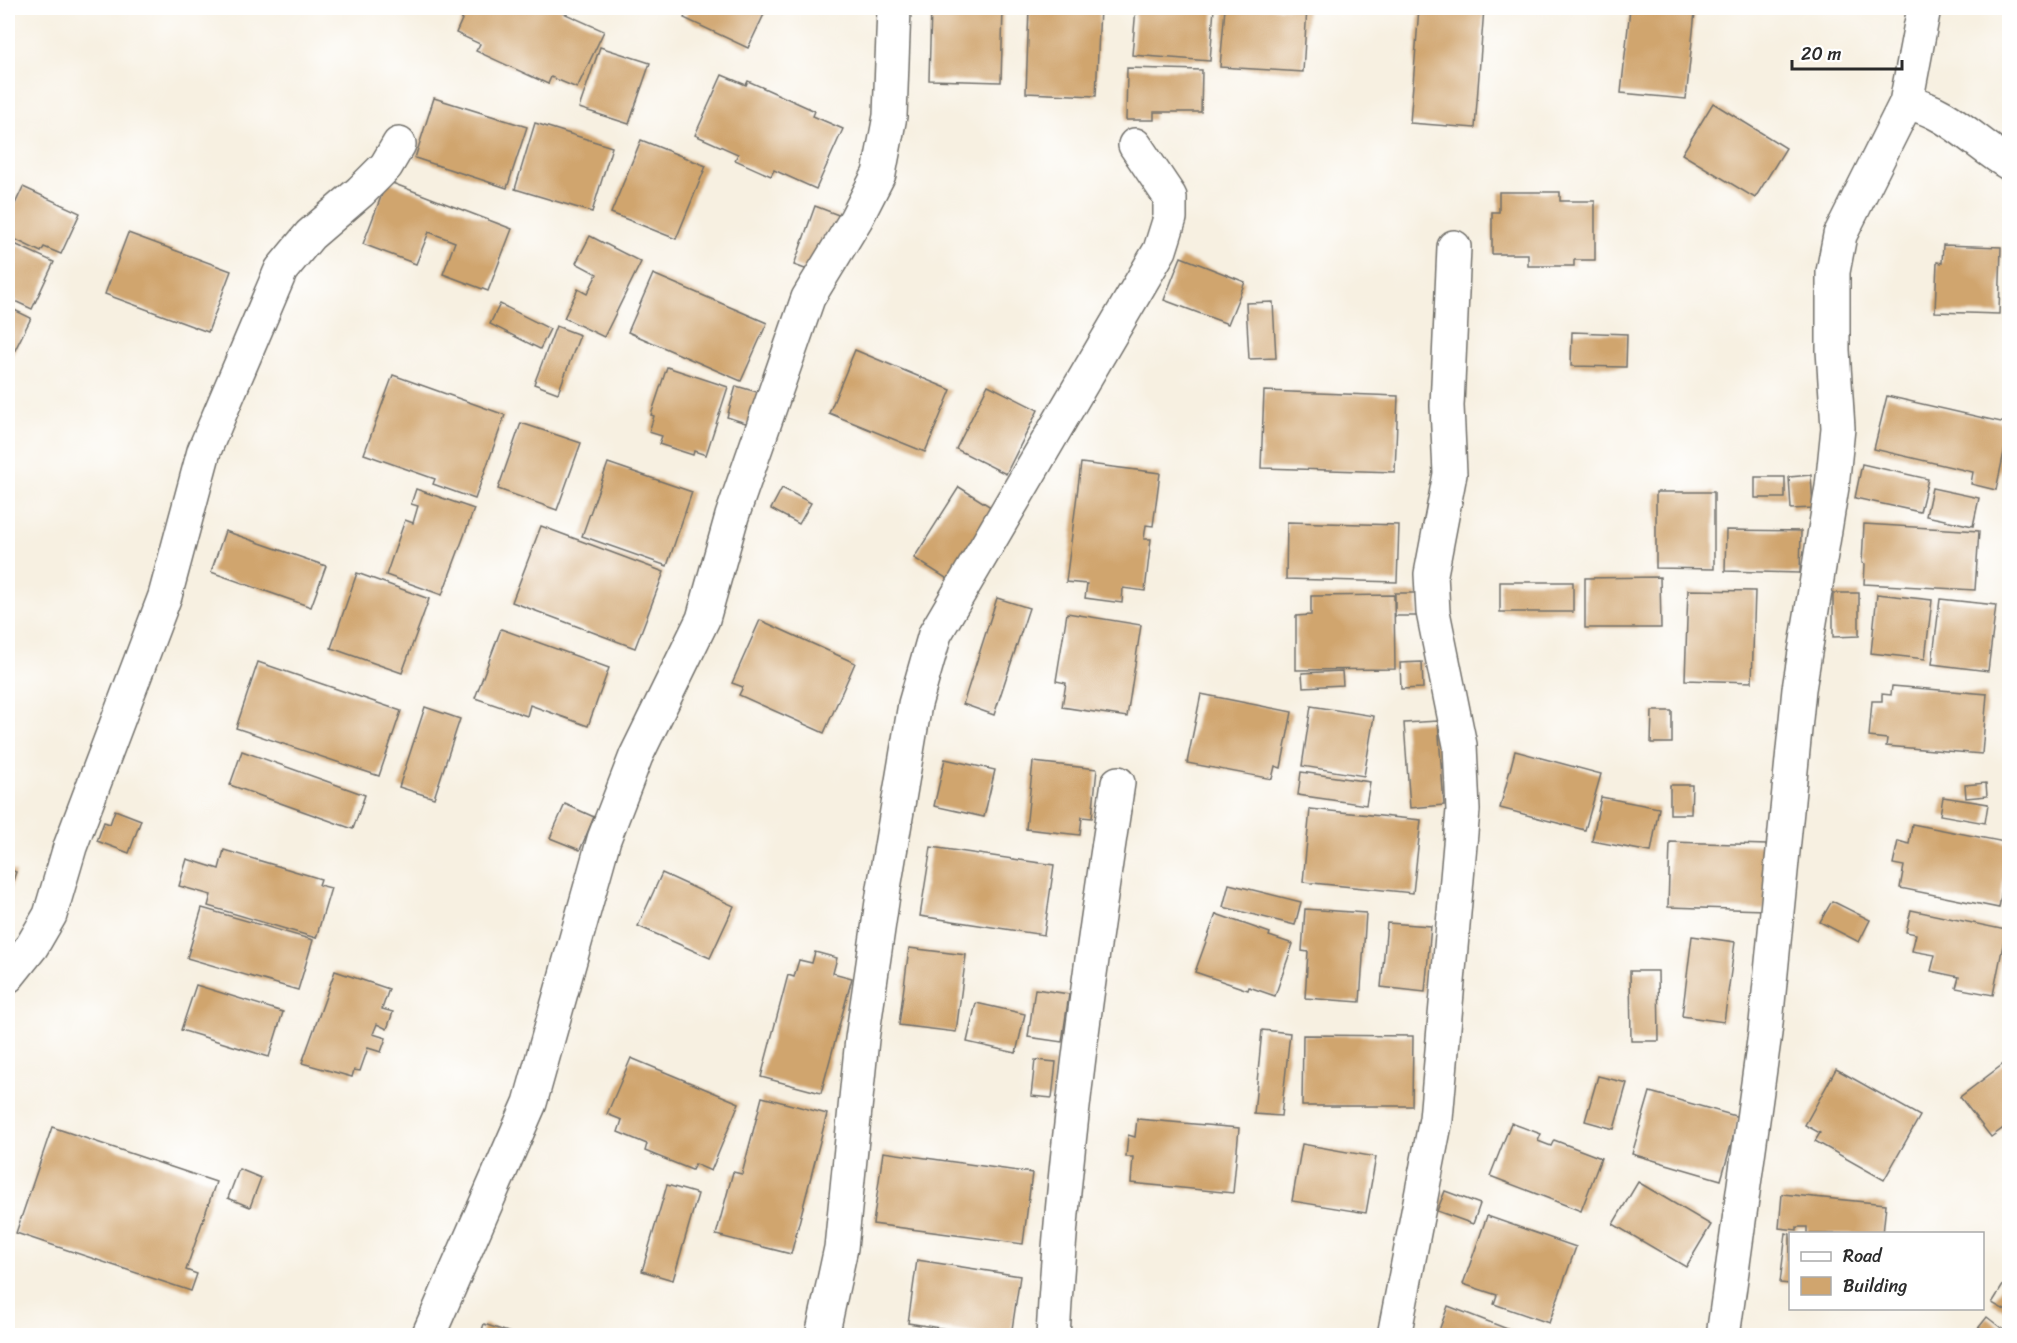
<svg xmlns="http://www.w3.org/2000/svg" width="2017" height="1343" font-family="Sriracha,sans-serif">
	<style>
		.building { fill: #d0a56e }
		.lines { fill: none; stroke-linecap: round; stroke-linejoin: round }
		.minor-casing { stroke: #72706b; stroke-width: 36 }
		.minor { stroke: #fff; stroke-width: 33 }
	</style>
	<rect width="100%" height="100%" fill="#fff"/>
	<filter id="ink" filterUnits="userSpaceOnUse"><feTurbulence type="fractalNoise" baseFrequency=".0167" numOctaves="2"/><feDisplacementMap in="SourceGraphic" scale="12" xChannelSelector="R" yChannelSelector="G"/><feConvolveMatrix kernelMatrix="1 2 1 2 8 2 1 2 1" color-interpolation-filters="sRGB"/></filter>
	<filter id="wash" filterUnits="userSpaceOnUse"><feTurbulence type="fractalNoise" baseFrequency=".008" numOctaves="4" result="noise"/><feDisplacementMap in="SourceGraphic" scale="24" xChannelSelector="R" yChannelSelector="G"/><feGaussianBlur stdDeviation="1.35" result="paint"/><feColorMatrix in="noise" values="0 0 0 0 0 0 0 0 0 0 0 0 0 0 0 0 0 1.4 0 .05"/><feComposite in="paint" operator="in"/></filter>
	<g filter="url(#wash)">
		<rect width="100%" height="100%" fill="#f7f0e1"/>
		<g id="blocks">
			<g class="building">
				<path d="M467 8H563L561 12 604 31 577 88 551 77 548 84 476 51 480 44 456 33Z"/>
				<path d="M689 8H767L748 48 684 18Z"/>
				<path d="M931 8H1003L1001 82 929 80Z"/>
				<path d="M1029 8H1100L1096 96 1026 93Z"/>
				<path d="M1136 8H1214L1210 61 1132 55Z"/>
				<path d="M1225 8H1307L1303 72 1220 67Z"/>
				<path d="M1419 8H1484L1475 128 1410 123Z"/>
				<path d="M1630 8 1695 12 1686 99 1621 93Z"/>
				<path d="M600 47 650 63 629 124 579 108Z"/>
				<path d="M1127 68 1202 70 1201 112H1154V120H1126Z"/>
				<path d="M722 75 746 85 748 81 815 111 813 116 843 129 816 189 774 170 771 176 735 160 738 154 695 135Z"/>
				<path d="M434 98 527 127 507 188 415 158Z"/>
				<path d="M1713 103 1786 148 1755 198 1682 154Z"/>
				<path d="M535 123 612 147 592 212 515 189Z"/>
				<path d="M641 140 706 166 676 239 611 213Z"/>
				<path d="M387 181 512 229 488 291 443 274 455 242 429 232 416 264 363 244Z"/>
				<path d="M23 187 80 213 61 254 44 247 41 252 8 236V203L14 206Z"/>
				<path d="M1499 192H1560V201H1595V260H1574V266H1528V254H1492V212H1499Z"/>
				<path d="M815 206 841 216 819 274 794 265Z"/>
				<path d="M128 233 231 271 208 332 105 294Z"/>
				<path d="M590 236 641 262 604 337 564 318 578 289 587 294 597 274 576 263Z"/>
				<path d="M8 241 54 262 32 309 8 298Z"/>
				<path d="M1943 245 2001 247 1999 314 1935 312 1937 262 1942 263Z"/>
				<path d="M1181 257 1245 282 1228 324 1164 300Z"/>
				<path d="M653 274 767 323 741 381 628 332Z"/>
				<path d="M1273 302 1276 358 1249 359 1246 303Z"/>
				<path d="M500 304 550 329 540 349 490 324Z"/>
				<path d="M8 307 31 318 9 362 8 361Z"/>
				<path d="M556 326 580 335 558 393 534 384Z"/>
				<path d="M1572 332 1627 334 1626 367 1571 366Z"/>
				<path d="M855 350 951 390 925 452 829 413Z"/>
				<path d="M667 367 728 387 706 455 694 451 693 455 659 444 662 436 649 432 654 416 651 415Z"/>
				<path d="M393 375 505 415 475 499 433 484 435 479 364 454Z"/>
				<path d="M988 385 1038 410 1006 474 956 449Z"/>
				<path d="M736 386 764 394 755 426 727 417Z"/>
				<path d="M1264 391 1398 396 1395 472 1261 468Z"/>
				<path d="M1887 396 2010 424 1996 490 1971 484 1973 472 1874 449Z"/>
				<path d="M521 423 581 443 557 510 498 489Z"/>
				<path d="M608 463 692 492 667 566 582 536Z"/>
				<path d="M1081 463 1160 473 1153 526 1146 525 1144 539H1151L1145 591 1123 588 1122 603 1085 598 1087 584 1066 582Z"/>
				<path d="M1862 464 1928 479 1920 512 1855 498Z"/>
				<path d="M1811 475 1813 508 1791 509 1789 477Z"/>
				<rect x="1755" y="477" width="30" height="21"/>
				<path d="M959 487 994 509 949 580 914 558Z"/>
				<path d="M782 488 811 503 799 524 771 509Z"/>
				<path d="M1932 488 1979 498 1973 526 1926 516Z"/>
				<path d="M416 489 474 509 442 595 386 575 405 520 413 523 418 506 411 504Z"/>
				<path d="M1656 492H1714V569L1656 568Z"/>
				<path d="M1287 522 1399 525 1397 582 1286 579Z"/>
				<path d="M1864 524 1979 531 1975 590 1864 584 1865 564 1862 563Z"/>
				<path d="M541 526 664 572 635 648 512 602Z"/>
				<path d="M1726 530 1801 531 1800 573 1725 571Z"/>
				<path d="M225 531 326 566 311 607 211 572Z"/>
				<path d="M357 573 429 599 402 673 331 648Z"/>
				<path d="M1660 577 1661 628H1585V578Z"/>
				<rect x="1500" y="582" width="73" height="30"/>
				<path d="M1688 590 1755 591 1752 682 1685 680Z"/>
				<rect x="1395" y="593" width="22" height="23"/>
				<path d="M1833 593H1859V636L1833 637Z"/>
				<path d="M1877 594 1932 600 1925 659 1871 653Z"/>
				<path d="M1394 595 1395 669 1296 670V616L1311 615V596Z"/>
				<path d="M997 598 1029 608 994 715 963 704Z"/>
				<path d="M1940 599 1996 605 1988 671 1932 664Z"/>
				<path d="M1067 613 1141 625 1127 717 1062 707 1066 683 1056 681Z"/>
				<path d="M760 620 855 663 824 733 739 695 743 687 732 683Z"/>
				<path d="M501 629 609 668 588 726 530 705 527 716 475 698Z"/>
				<path d="M258 662 401 711 379 776 236 728Z"/>
				<path d="M1422 662 1423 688 1401 689 1400 663Z"/>
				<path d="M1342 671 1343 685 1303 687 1302 673Z"/>
				<path d="M1892 686 1987 694 1982 754 1886 746 1887 739 1869 737 1872 701H1882V694L1891 695Z"/>
				<path d="M1201 694 1292 712 1281 768 1275 766 1272 779 1187 763Z"/>
				<path d="M1311 706 1374 716 1364 776 1302 766Z"/>
				<path d="M425 707 460 719 434 798 399 787Z"/>
				<path d="M1652 711H1672V743H1651Z"/>
				<path d="M1438 721 1444 805 1410 808 1404 723Z"/>
				<path d="M242 751 365 795 353 829 230 785Z"/>
				<path d="M1515 751 1601 774 1585 830 1500 808Z"/>
				<path d="M945 759 995 770 984 817 934 806Z"/>
				<path d="M1033 762 1097 769 1092 818 1082 817 1080 835 1026 829Z"/>
				<path d="M1301 772 1370 782 1366 805 1298 795Z"/>
				<path d="M1986 783 1987 796 1966 798 1965 785Z"/>
				<path d="M1670 785H1692L1691 814H1670Z"/>
				<path d="M1601 797 1659 808 1651 852 1592 841Z"/>
				<path d="M1943 797 1988 804 1985 823 1940 815Z"/>
				<path d="M565 804 594 817 580 850 550 838Z"/>
				<path d="M1310 809 1421 820 1413 893 1303 882Z"/>
				<path d="M115 810 141 820 129 853 97 841 104 822 110 824Z"/>
				<path d="M1912 824 2010 843 1999 908 1900 888 1904 866 1893 864 1898 841 1909 844Z"/>
				<path d="M1670 842 1767 845 1765 910 1668 907Z"/>
				<path d="M931 847 1054 865 1044 935 920 916Z"/>
				<path d="M224 850 321 879 319 885 331 888 316 938 208 906 211 895 179 886 187 859 219 869Z"/>
				<path d="M8 869 16 872 8 895Z"/>
				<path d="M662 873 734 906 710 958 638 926Z"/>
				<path d="M1229 884 1301 902 1295 925 1223 907Z"/>
				<path d="M1832 901 1870 920 1859 942 1820 922Z"/>
				<path d="M202 908 313 940 298 990 187 958Z"/>
				<path d="M1305 909 1366 913 1360 1002 1305 998 1308 952 1302 951Z"/>
				<path d="M1911 910 2006 930 1993 995 1956 988 1959 977 1931 971 1935 955 1912 951 1916 934 1906 932Z"/>
				<path d="M1216 914 1270 933 1269 936 1293 944 1275 996 1249 987 1248 990 1195 972Z"/>
				<path d="M1387 923 1431 926 1425 992 1381 987Z"/>
				<path d="M1692 936 1735 942 1724 1022 1682 1016Z"/>
				<path d="M909 948 966 955 956 1032 899 1025Z"/>
				<path d="M815 952 837 958 833 973 852 978 821 1093 761 1077 788 975 794 977 799 960 812 963Z"/>
				<path d="M335 971 389 989 382 1009 393 1012 387 1029 377 1024 373 1034 386 1038 381 1052 368 1048 360 1071 354 1070 352 1077 302 1063Z"/>
				<path d="M1630 971H1658L1659 1041H1631Z"/>
				<path d="M196 985 283 1012 269 1057 181 1030Z"/>
				<path d="M1035 989 1069 994 1062 1042 1028 1037Z"/>
				<path d="M976 1003 1025 1014 1016 1053 967 1042Z"/>
				<path d="M1262 1030 1290 1033 1281 1116 1254 1114Z"/>
				<path d="M1303 1035 1413 1036 1412 1106H1302Z"/>
				<path d="M631 1058 739 1103 711 1171 695 1164 692 1170 645 1151 647 1144 618 1132 622 1120 607 1114Z"/>
				<path d="M2010 1059V1123L1991 1137 1960 1097Z"/>
				<path d="M1035 1060 1056 1062 1052 1098 1031 1096Z"/>
				<path d="M1836 1069 1920 1116 1884 1180 1815 1141 1820 1133 1805 1125Z"/>
				<path d="M1598 1076 1627 1083 1614 1129 1585 1121Z"/>
				<path d="M1650 1092 1739 1117 1721 1180 1632 1154Z"/>
				<path d="M762 1097 827 1114 791 1254 716 1235 733 1172 742 1174Z"/>
				<path d="M1137 1119 1239 1128 1233 1193 1131 1183 1133 1157H1126L1128 1135 1135 1137Z"/>
				<path d="M1511 1123 1541 1134 1538 1141 1551 1146 1554 1140 1601 1158 1581 1211 1490 1176Z"/>
				<path d="M52 1127 216 1182 186 1270 197 1274 191 1291 16 1233Z"/>
				<path d="M1302 1144 1376 1157 1366 1213 1292 1201Z"/>
				<path d="M883 1152 1032 1173 1023 1244 873 1224Z"/>
				<path d="M239 1169 261 1178 250 1207 228 1198Z"/>
				<path d="M1638 1182 1711 1225 1686 1267 1613 1224Z"/>
				<path d="M667 1185 698 1194 673 1280 642 1271Z"/>
				<path d="M1445 1191 1480 1204 1473 1224 1437 1211Z"/>
				<path d="M1782 1194 1886 1204 1883 1234H1807V1227H1797V1230L1779 1228Z"/>
				<path d="M1487 1216 1576 1247 1549 1323 1494 1304 1497 1295 1463 1284Z"/>
				<path d="M1786 1233 1790 1234V1284L1780 1283Z"/>
				<path d="M917 1260 1020 1276 1011 1336H991L908 1323Z"/>
				<path d="M2010 1274V1313L1992 1303Z"/>
				<path d="M1448 1306 1523 1335V1336H1437Z"/>
				<path d="M1987 1317 2010 1335V1336H1972Z"/>
				<path d="M484 1324 517 1335V1336H480Z"/>
			</g>
		</g>
	</g>
	<g filter="url(#ink)">
		<use href="#blocks" fill-opacity="0" stroke="#72706b" stroke-width="1.5"/>
		<g class="lines">
			<defs>
				<g id="minor">
					<path d="M1906 103C1946 109 1976 144 2010 164"/>
					<path d="M8 976 32 946 50 915 70 847 165 596 204 451 281 270 310 235 360 192 386 166 399 144"/>
					<path d="M428 1336 530 1103 604 839 636 756 703 619 732 516 808 298 856 219 879 174 890 116 894 8"/>
					<path d="M822 1336 841 1248 862 1039 884 888 915 704 935 634 1160 250 1170 218V197L1135 145"/>
					<path d="M1053 1336C1063 1151 1090 966 1118 783"/>
					<path d="M1394 1336 1436 1119 1463 810 1460 745 1433 612 1431 574 1450 474 1447 406 1454 247"/>
					<path d="M1723 1336 1765 1033 1799 689 1832 487 1838 428 1833 350V272L1840 235 1906 103 1924 8"/>
				</g>
			</defs>
			<use href="#minor" class="minor-casing"/>
			<use href="#minor" class="minor"/>
		</g>
	</g>
	<rect width="2017" height="1343" fill="none" stroke="#fff" stroke-width="30"/>
	<rect x="1789" y="1232" width="195" height="78" fill="#ffffff" stroke="#aaaaaa" stroke-width="1.5"/>
	<rect x="1801" y="1252" width="30" height="9" fill="#ffffff" stroke="#aaaaaa" stroke-width="1.5"/>
	<text x="1843" y="1262" font-size="18" fill="#2b2b2b">Road</text>
	<rect x="1801" y="1277" width="30" height="18" fill="#d0a56e" stroke="#aaaaaa" stroke-width="1.5"/>
	<text x="1843" y="1292" font-size="18" fill="#2b2b2b">Building</text>
	<path d="M1792 60v9h110v-9" fill="none" stroke="#2b2b2b" stroke-width="3"/>
	<text x="1801" y="60" font-size="18" fill="#2b2b2b" stroke="#ffffff" stroke-width="4.5" paint-order="stroke">20 m</text>
</svg>
